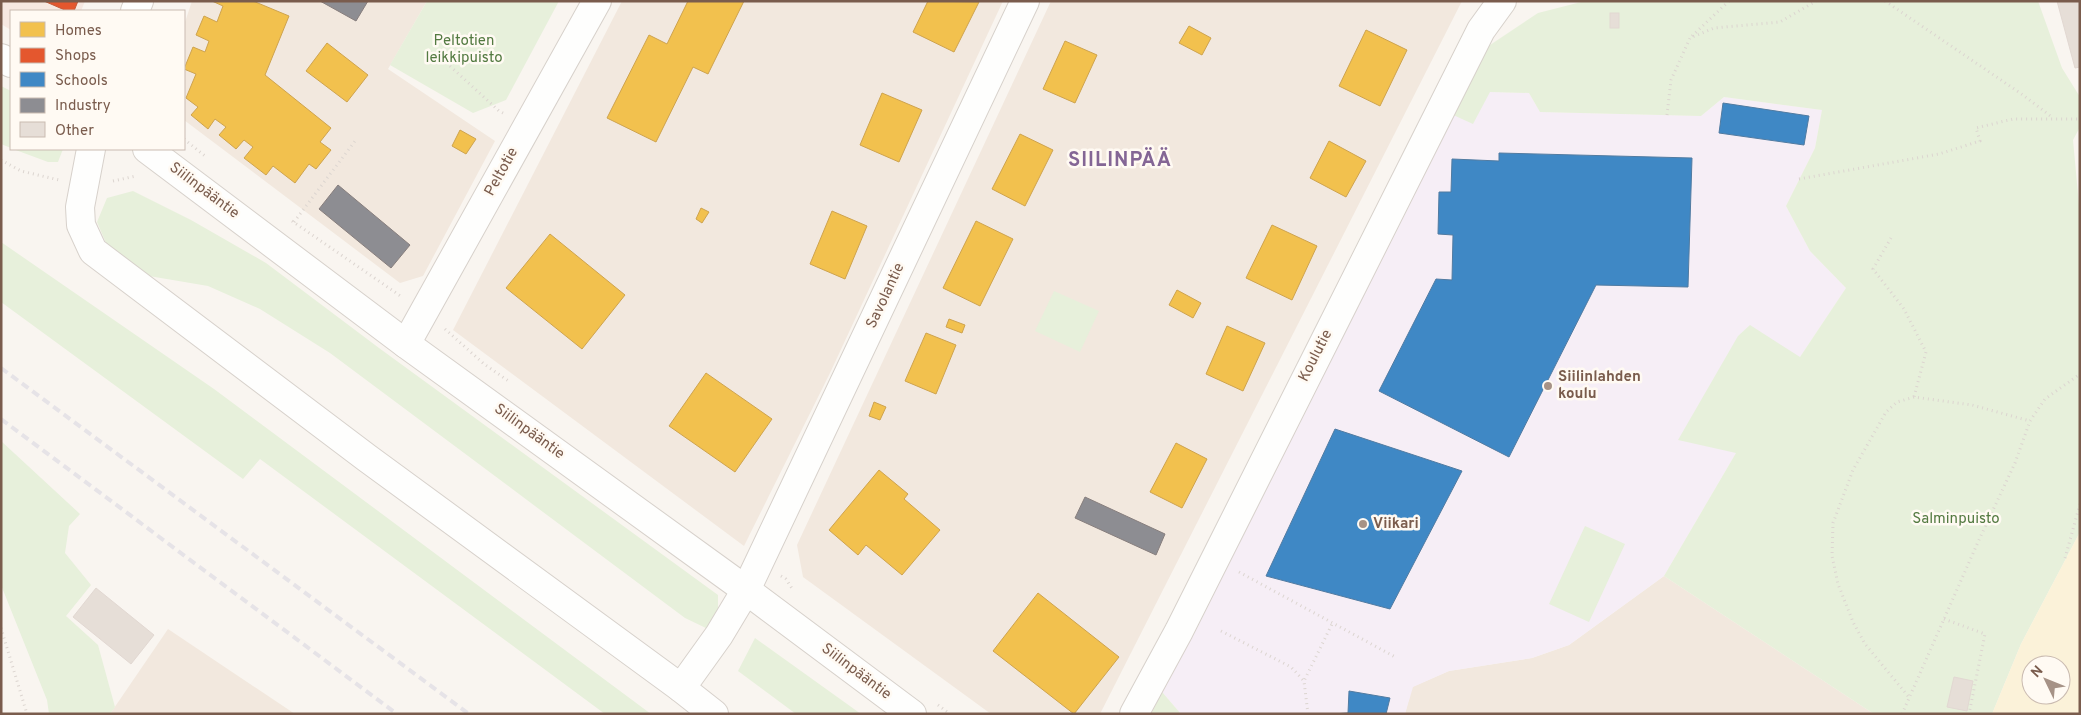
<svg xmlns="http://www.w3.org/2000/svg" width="2081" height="715" font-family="Overpass,sans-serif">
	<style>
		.residential { fill: #f2e8de }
		.commercial { fill: #f6e8e1 }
		.education { fill: #f6eef6 }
		.green { fill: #e7f0db }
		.sand { fill: #fbf2d9; fill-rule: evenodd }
		.homes { fill: #f2c14e; stroke: #cea34e }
		.shops { fill: #e4572e; stroke: #c45837 }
		.schools { fill: #3f88c5; stroke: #517ba1 }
		.industry { fill: #8d8d92; stroke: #877e7d }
		.building { fill: #e6ded7; stroke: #e2d8d2 }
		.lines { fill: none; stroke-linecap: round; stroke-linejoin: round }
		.minor-casing { stroke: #d7d1cb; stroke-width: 30 }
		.path { stroke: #dcd5d0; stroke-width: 3; stroke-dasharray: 1 4; stroke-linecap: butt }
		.minor { stroke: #fefefd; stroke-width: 28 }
		.rail { stroke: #e6e3e7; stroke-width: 4; stroke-dasharray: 8 5; stroke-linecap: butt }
		.poi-dot { fill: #a69286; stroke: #fffaf3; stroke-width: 2 }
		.labels { text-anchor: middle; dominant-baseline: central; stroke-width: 5; stroke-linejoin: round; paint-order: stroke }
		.park-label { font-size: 15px; fill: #537a41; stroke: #fffaf3 }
		.street-label { font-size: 15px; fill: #7a5c4d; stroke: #fffaf3 }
		.poi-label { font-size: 15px; font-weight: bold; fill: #7a5c4d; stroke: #fffaf3; text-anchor: start }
		.district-label { font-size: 20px; font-weight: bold; letter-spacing: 1px; fill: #846695; stroke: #fffaf3 }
	</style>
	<rect width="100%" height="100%" fill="#f9f5f0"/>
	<g class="residential">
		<path d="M192 1H427L388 69 495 141 423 276 400 283 184 120V25Z"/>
		<path d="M622 1H1003L830 373 744 546 453 330Z"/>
		<path d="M1051 1H1462L1100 714H991L803 577 797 545Z"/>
		<path d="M1664 576 1874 714H1405L1412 687 1449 671 1532 658 1569 645Z"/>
		<path d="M168 629 295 714H110Z"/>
	</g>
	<path class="commercial" d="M1 1H85L81 11H11V30L1 24Z"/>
	<path class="education" d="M1490 92 1529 93 1540 112 1701 116 1724 97 1822 110 1815 148 1786 206 1810 251 1846 288 1736 453 1664 576 1569 645 1532 658 1449 671 1413 687 1405 714H1181L1162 692 1451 114Z"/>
	<g class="green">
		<path d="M427 1H559L506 100 473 113 390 65Z"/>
		<path d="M1585 1H2038L2062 68 2080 97V127L2073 140 2080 216V532L2021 644 1992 714H1874L1664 576 1736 453 1678 440 1738 336 1750 325 1800 357 1846 288 1810 251 1786 206 1815 148 1822 110 1724 97 1701 116 1540 112 1529 93 1490 92 1473 124 1451 114 1481 51 1538 13Z"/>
		<path d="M1 86 11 91V148L1 144Z"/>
		<path d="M13 149H63L58 162H48Z"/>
		<path d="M133 191 191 220 266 263 379 348 718 595V610L708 629 685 618 330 353 260 309 208 286 149 276 109 250 97 222 107 198Z"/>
		<path d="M1 242 214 389 651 714H605L260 459 243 479 1 302Z"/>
		<path d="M1054 291 1099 311 1080 352 1035 331Z"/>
		<path d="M1 441 80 514 69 526 65 553 91 585 66 616 98 645 115 707 110 714H49L47 700 1 585Z"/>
		<path d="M1585 526 1625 544 1589 622 1549 604Z"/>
		<path d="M755 638 861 714H796L738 671Z"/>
		<path d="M1162 692 1181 714H1151Z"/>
	</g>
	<path class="sand" d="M2080 532V714H1992L2021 644ZM2031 665H2061V695H2031Z"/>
	<g class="homes">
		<path d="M212 1H253L289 16 265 75 331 128 320 142 331 150 316 169 309 164 295 183 273 166 266 175 244 158 253 147 244 140 236 149 219 135 226 127 215 119 208 129 191 115 198 107 186 98 196 74 184 69 193 47 205 52 209 41 196 35 204 16 217 22 223 6Z"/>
		<path d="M688 1H744L708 74 693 67 656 142 607 118 649 35 667 44Z"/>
		<path d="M928 1 979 2 954 52 913 32Z"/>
		<path d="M1189 26 1211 38 1202 55 1179 43Z"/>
		<path d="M1366 30 1407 50 1380 106 1339 86Z"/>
		<path d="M1065 41 1097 55 1075 103 1043 89Z"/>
		<path d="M327 43 368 75 347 102 306 71Z"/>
		<path d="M882 93 922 110 899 162 860 145Z"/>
		<path d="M460 130 476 139 466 154 452 146Z"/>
		<path d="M1020 134 1053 150 1025 206 992 189Z"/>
		<path d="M1329 141 1366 161 1346 197 1310 178Z"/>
		<path d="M701 208 709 212 702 223 696 219Z"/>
		<path d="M832 211 867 226 845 279 810 264Z"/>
		<path d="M976 221 1013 239 980 306 943 288Z"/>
		<path d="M1272 225 1317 246 1292 300 1246 278Z"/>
		<path d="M550 234 625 295 582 349 506 288Z"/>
		<path d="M1177 290 1201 303 1193 318 1169 305Z"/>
		<path d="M949 319 965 325 962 333 946 327Z"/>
		<path d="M1227 326 1265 343 1243 391 1206 374Z"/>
		<path d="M926 333 956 345 936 394 905 381Z"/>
		<path d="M706 373 772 419 735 472 669 426Z"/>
		<path d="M874 402 886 407 880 420 869 416Z"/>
		<path d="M1176 443 1207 459 1182 508 1150 492Z"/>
		<path d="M879 470 908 494 904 499 940 530 902 575 866 545 858 555 829 530Z"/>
		<path d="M1038 593 1119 657 1074 714 993 651Z"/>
	</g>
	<path class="shops" d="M44 1H78L74 11H67Z"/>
	<g class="schools">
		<path d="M1723 103 1809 116 1804 145 1719 133Z"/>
		<path d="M1499 153 1692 158 1688 287 1596 285 1509 457 1379 391 1436 279 1452 280 1453 235 1438 234 1439 192H1451L1452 159 1499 161Z"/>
		<path d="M1335 429 1462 471 1390 609 1266 576Z"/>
		<path d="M1349 691 1390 698 1386 714H1332L1348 713Z"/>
	</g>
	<g class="industry">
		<path d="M320 1H368L356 21Z"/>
		<path d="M338 185 410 245 391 268 319 209Z"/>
		<path d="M1085 497 1165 534 1156 555 1075 518Z"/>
	</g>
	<g class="building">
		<path d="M2057 1H2080V67L2075 68Z"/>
		<rect x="1610" y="13" width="9" height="15"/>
		<path d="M96 588 154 635 131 664 73 617Z"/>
		<path d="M1954 677 1973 681 1967 711 1947 707Z"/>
	</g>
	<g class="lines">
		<defs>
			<g id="minor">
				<path d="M135 11 139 1"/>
				<path d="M1 58 11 63"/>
				<path d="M91 149 80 207 81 225 93 251 367 458 681 688"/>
				<path d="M147 149 406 344 746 590 912 714"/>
				<path d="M406 344 597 1"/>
				<path d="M714 714 681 688 719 635 746 590 1025 1"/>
				<path d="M1134 714 1179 631 1481 30 1502 1"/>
			</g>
		</defs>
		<use href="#minor" class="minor-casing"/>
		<g class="path">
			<path d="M1885 1 2023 95 2053 118"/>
			<path d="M1692 36 1729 1"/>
			<path d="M450 66 499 111 505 114"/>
			<path d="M1667 115 1671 80 1690 38 1714 28 1780 22 1816 1"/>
			<path d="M184 139 205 156"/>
			<path d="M1 160 21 171 59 180"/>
			<path d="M1799 179 1939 154 1980 141 1976 128 2013 119H2080"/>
			<path d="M113 181 136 176"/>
			<path d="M292 221 402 297"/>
			<path d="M294 222 355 141"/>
			<path d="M1891 238 1873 269 1904 309 1926 352 1914 397"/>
			<path d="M445 329 484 364 510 382"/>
			<path d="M2065 558 2080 504"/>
			<path d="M1239 572 1397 658"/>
			<path d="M781 576 786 579 793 590"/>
			<path d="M1944 619 1985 634 1969 714"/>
			<path d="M1 628 27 714"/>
			<path d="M1221 631 1291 667 1304 681"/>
			<path d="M1908 696 1865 644 1853 622 1838 584 1832 556 1833 523 1853 470 1886 412 1897 402 1914 397 1972 405 2030 421"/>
			<path d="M938 705 950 714"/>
			<path d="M1308 714 1304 681 1332 624"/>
			<path d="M1902 714 1978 542 2015 463 2030 421 2045 399 2080 374"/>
		</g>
		<use href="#minor" class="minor"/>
		<g class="rail">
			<path d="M1 368 469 714"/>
			<path d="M1 419 397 714"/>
		</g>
	</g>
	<g class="poi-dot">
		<circle cx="1548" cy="386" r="5"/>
		<circle cx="1363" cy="524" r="5"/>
	</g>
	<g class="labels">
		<g class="park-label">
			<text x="464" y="41">Peltotien<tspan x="464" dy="17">leikkipuisto</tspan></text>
			<text x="1956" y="519">Salminpuisto</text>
		</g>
		<g class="street-label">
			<text transform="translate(502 172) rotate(-61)">Peltotie</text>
			<text transform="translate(204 191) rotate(37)">Siilinpääntie</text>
			<text transform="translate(886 296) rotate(-65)">Savolantie</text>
			<text transform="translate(1316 356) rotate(-63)">Koulutie</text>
			<text transform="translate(529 432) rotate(36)">Siilinpääntie</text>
			<text transform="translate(856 672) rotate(37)">Siilinpääntie</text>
		</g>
		<g class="poi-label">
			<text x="1558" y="377">Siilinlahden<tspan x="1558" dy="17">koulu</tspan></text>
			<text x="1373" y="524">Viikari</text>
		</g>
		<g class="district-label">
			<text x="1120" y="161">SIILINPÄÄ</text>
		</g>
	</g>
	<rect width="2081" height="715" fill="none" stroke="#7a5c4d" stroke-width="5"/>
	<rect x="10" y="10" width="175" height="140" fill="#fffaf3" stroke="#cabbb1"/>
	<rect x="20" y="22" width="25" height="15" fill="#f2c14e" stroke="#cabbb1"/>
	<text x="55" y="35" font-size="15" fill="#7a5c4d">Homes</text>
	<rect x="20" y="48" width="25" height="15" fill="#e4572e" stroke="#cabbb1"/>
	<text x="55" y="60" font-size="15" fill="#7a5c4d">Shops</text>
	<rect x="20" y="72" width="25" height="15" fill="#3f88c5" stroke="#cabbb1"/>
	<text x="55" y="85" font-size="15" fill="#7a5c4d">Schools</text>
	<rect x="20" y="98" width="25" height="15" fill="#8d8d92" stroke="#cabbb1"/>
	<text x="55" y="110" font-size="15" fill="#7a5c4d">Industry</text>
	<rect x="20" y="122" width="25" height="15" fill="#e6ded7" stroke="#cabbb1"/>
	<text x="55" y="135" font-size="15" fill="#7a5c4d">Other</text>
	<g transform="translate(2046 680) rotate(313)"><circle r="24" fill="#fffaf3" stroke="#cabbb1"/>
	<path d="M0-4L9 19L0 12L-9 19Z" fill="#a69286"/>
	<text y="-8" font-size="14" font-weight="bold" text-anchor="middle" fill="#7a5c4d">N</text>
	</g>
</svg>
